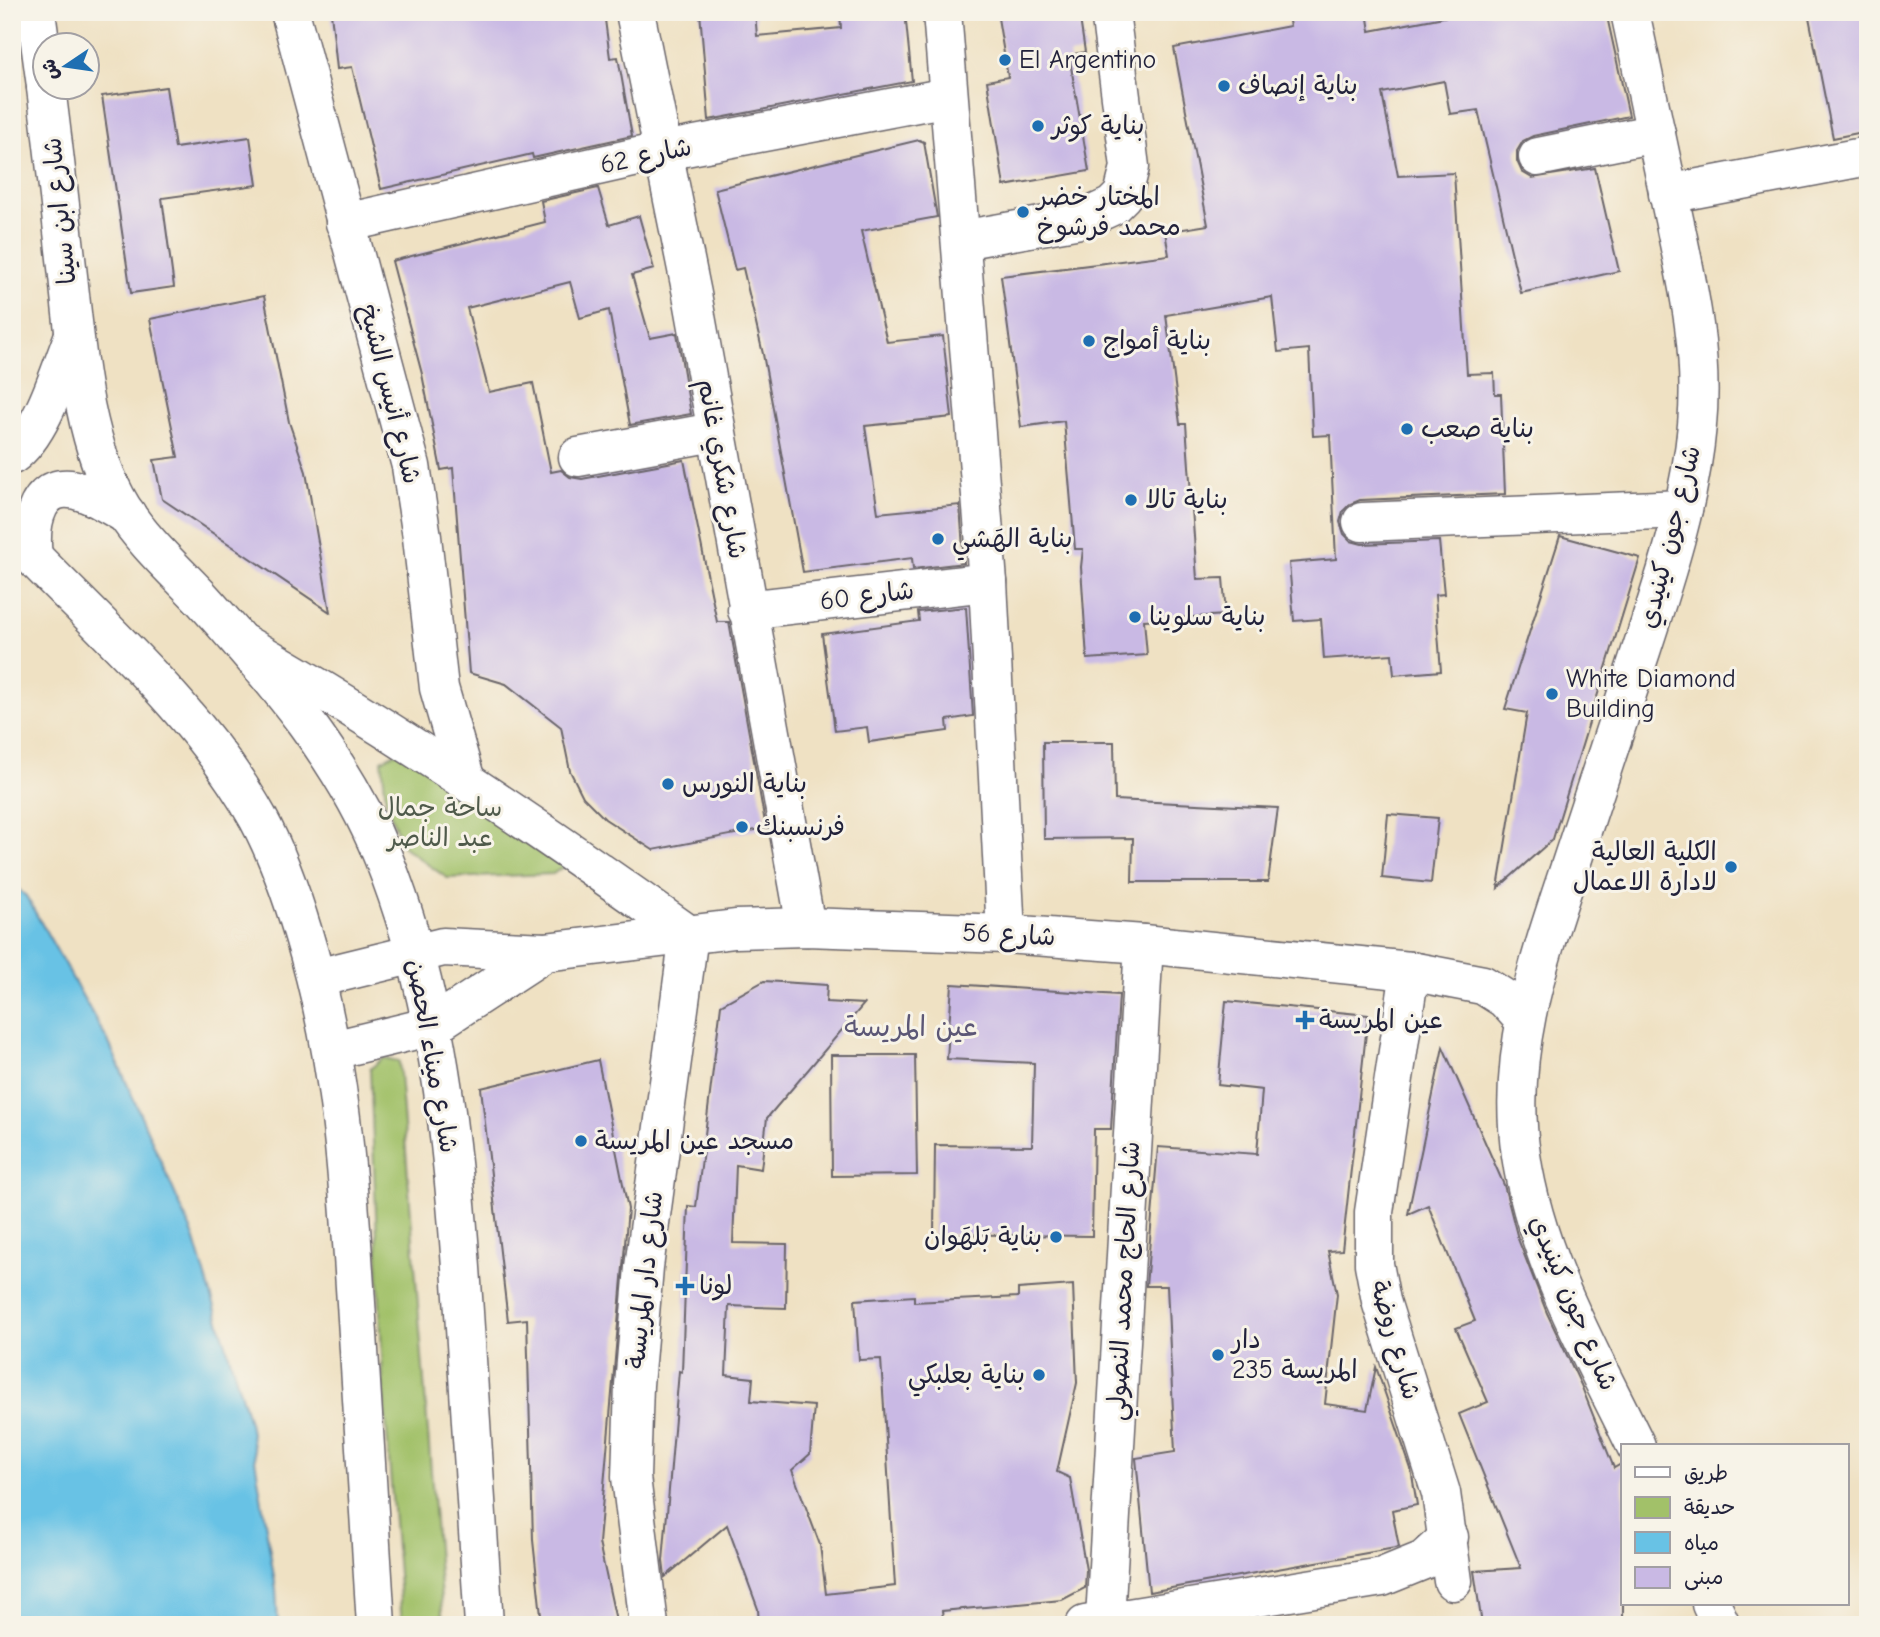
<svg xmlns="http://www.w3.org/2000/svg" width="1880" height="1637" font-family="'Comic Neue','Playpen Sans Arabic',sans-serif">
	<style>
		.green { fill: #a2c169; stroke: #627252; stroke-width: 2 }
		.water { fill: #68c2e5; stroke: #457290; stroke-width: 2 }
		.building { fill: #c9b9e4 }
		.lines { fill: none; stroke-linecap: round; stroke-linejoin: round }
		.minor-casing { stroke: #6a656b; stroke-width: 41 }
		.highway-casing { stroke: #6a656b; stroke-width: 41 }
		.minor { stroke: #fff; stroke-width: 38 }
		.highway { stroke: #fff; stroke-width: 38 }
		.poi-dot { fill: #1f6fb2; stroke: #f7f3e8; stroke-width: 2.5 }
		.labels { text-anchor: middle; dominant-baseline: central; stroke-width: 6; stroke-linejoin: round; paint-order: stroke }
		.poi-label { font-size: 26px; fill: #22223b; stroke: #f7f3e8; text-anchor: start }
		.street-label { font-size: 26px; fill: #22223b; stroke: #f7f3e8 }
		.park-label { font-size: 26px; fill: #4f5a4b; stroke: #f7f3e8 }
		.neighbourhood-label { font-size: 28px; fill: #5c5776; stroke: #f7f3e8 }
	</style>
	<rect width="100%" height="100%" fill="#f7f3e8"/>
	<filter id="ink" filterUnits="userSpaceOnUse"><feTurbulence type="fractalNoise" baseFrequency=".0143" numOctaves="2"/><feDisplacementMap in="SourceGraphic" scale="14" xChannelSelector="R" yChannelSelector="G"/><feConvolveMatrix kernelMatrix="1 2 1 2 8 2 1 2 1" color-interpolation-filters="sRGB"/></filter>
	<filter id="wash" filterUnits="userSpaceOnUse"><feTurbulence type="fractalNoise" baseFrequency=".00686" numOctaves="4" result="noise"/><feDisplacementMap in="SourceGraphic" scale="28" xChannelSelector="R" yChannelSelector="G"/><feGaussianBlur stdDeviation="1.57" result="paint"/><feColorMatrix in="noise" values="0 0 0 0 0 0 0 0 0 0 0 0 0 0 0 0 0 1.4 0 .05"/><feComposite in="paint" operator="in"/></filter>
	<g filter="url(#wash)">
		<rect width="100%" height="100%" fill="#efe1c3"/>
		<g class="green">
			<path d="M401 750 567 864 553 874 447 878 402 846 386 801 382 760Z"/>
			<path d="M383 1058 399 1061 443 1625H402L383 1382 370 1069Z"/>
		</g>
		<path class="water" d="M12 884 26 896 110 1045 194 1237 249 1422 276 1589 278 1625H12Z"/>
		<g id="blocks">
			<g class="building">
				<path d="M331 12H604L610 58 618 57 632 136 533 158 532 154 381 189 352 67 337 69Z"/>
				<path d="M700 12H755L757 36 841 28 840 12H905L912 81 709 120Z"/>
				<path d="M997 12H1079L1085 52 1069 55 1089 171 1004 186 987 81 1008 77Z"/>
				<path d="M1287 12H1367L1370 31 1470 12H1606L1629 116 1533 136 1523 141 1517 151V161L1522 172 1532 178 1595 168 1619 271 1521 293 1478 110 1450 114 1444 81 1382 93 1398 176 1454 173 1467 374 1494 373 1495 394H1501L1505 494 1360 500 1350 504 1343 511 1340 522 1344 534 1351 541 1362 544 1439 541 1444 594 1435 595 1441 671 1394 675 1392 654 1324 659 1321 619 1294 621 1289 563 1336 559 1330 435 1313 436 1309 349 1278 352 1272 297 1166 315 1180 424H1186L1197 579 1223 578 1226 615 1144 620 1147 655 1087 659 1081 567 1083 549H1075L1064 421 1021 427 1001 276 1169 255 1165 232 1208 225 1174 48 1290 26Z"/>
				<path d="M1808 12H1868V131L1833 138Z"/>
				<path d="M166 87 175 148 250 137 257 185 162 198 174 287 131 293 102 96Z"/>
				<path d="M919 140 924 142 937 217 861 231 887 342 943 336 952 417 865 426 878 513 960 505 964 563 913 569 912 558 803 572 763 354 743 268 735 270 715 189Z"/>
				<path d="M598 188 609 225 639 216 654 269 632 275 650 338 677 333 691 414 630 425 609 310 580 318 570 282 467 308 489 392 533 383 551 472 561 470 570 477 582 479 684 460 717 622H729L766 828 653 850 605 819 583 797 570 771 561 727 506 684 469 673 453 468 441 470 422 374 392 261 545 222 541 201Z"/>
				<path d="M264 296 289 422 306 472 330 612 162 499 154 460 178 457 150 319Z"/>
				<path d="M1560 536 1640 558 1553 839 1498 888 1527 713 1505 709Z"/>
				<path d="M966 607 973 716 947 720 948 731 869 742 867 727 835 731 822 634 919 621 918 612Z"/>
				<path d="M1043 742H1114L1115 800 1278 808 1268 882H1132L1133 838 1044 839Z"/>
				<path d="M1388 814 1438 818 1431 883 1382 878Z"/>
				<path d="M764 981 827 985 826 1002 864 1004 767 1118 761 1169 736 1165 733 1243 787 1244 786 1308 729 1306 726 1375 753 1378 751 1401 814 1406 810 1454 792 1470 820 1545 826 1594 895 1586 881 1359 859 1360 855 1300 914 1296V1302L1018 1297V1289L1073 1285 1077 1383 1057 1472 1070 1478 1086 1570 1085 1588 1062 1600 942 1611 944 1625H759L758 1609 727 1525 665 1577 663 1561 679 1371 682 1372 688 1206 696 1207 721 1005Z"/>
				<path d="M952 984 1119 995 1111 1129H1094L1092 1236 934 1234 935 1145 1032 1146 1034 1063 947 1059Z"/>
				<path d="M1226 1001 1368 1015 1342 1250 1328 1251 1337 1294 1325 1404 1367 1410 1376 1367 1411 1469 1417 1505 1392 1510 1399 1547 1395 1548 1149 1592 1136 1458 1175 1452 1167 1286H1146L1158 1147 1257 1154 1262 1090 1218 1085Z"/>
				<path d="M1443 1047 1504 1185 1518 1239 1547 1313 1581 1385 1614 1468 1623 1463V1625H1482L1474 1571 1521 1568 1459 1414 1488 1402 1456 1328 1475 1321 1428 1205 1408 1214Z"/>
				<path d="M831 1055H915L917 1175 832 1176Z"/>
				<path d="M598 1060 628 1209 599 1543 617 1625H542L533 1540 527 1319 508 1321 481 1088Z"/>
			</g>
		</g>
	</g>
	<g filter="url(#ink)">
		<use href="#blocks" fill-opacity="0" stroke="#6a656b" stroke-width="2"/>
		<g class="lines">
			<defs>
				<g id="minor">
					<path d="M290 12 411 466 422 537 439 688 466 781"/>
					<path d="M635 12 692 294 806 927"/>
					<path d="M942 12 988 582 1006 934"/>
					<path d="M1630 12C1644 78 1658 144 1672 210 1687 281 1704 351 1697 425 1690 504 1664 581 1639 657 1616 728 1592 799 1569 870 1538 963 1506 1055 1521 1155 1536 1259 1591 1353 1636 1446"/>
					<path d="M1538 157 1656 133"/>
					<path d="M1668 194 1868 156"/>
					<path d="M345 223 664 151 948 97"/>
					<path d="M961 240 1086 218 1112 206 1123 195 1130 167 1110 12"/>
					<path d="M578 457 714 432"/>
					<path d="M1362 522 1683 509"/>
					<path d="M747 610 988 582"/>
					<path d="M244 644C398 732 544 832 689 935L644 1267 634 1385 631 1477 649 1625"/>
					<path d="M1410 971 1374 1212V1264L1381 1301 1441 1493 1453 1581"/>
					<path d="M317 978 443 947 545 952 735 929 806 927 1006 934 1144 944 1410 971 1483 985 1505 999 1525 1021"/>
					<path d="M333 1050 432 1026 545 952"/>
					<path d="M1711 1604 1721 1625"/>
					<path d="M1105 1619 1144 944"/>
					<path d="M1085 1625 1382 1577 1424 1560 1449 1537"/>
				</g>
				<g id="highway">
					<path d="M36 12 46 86"/>
					<path d="M46 88C54 150 61 213 68 276 76 349 83 445 122 508 143 542 177 572 204 601 274 679 344 759 383 857 443 1006 455 1169 465 1328 471 1427 477 1526 484 1625"/>
					<path d="M12 455C43 433 60 370 74 335"/>
					<path d="M12 542 33 557C113 639 202 717 258 818 278 855 291 893 303 933 341 1058 348 1173 356 1303 363 1410 369 1517 376 1625"/>
					<path d="M33 557C29 524 36 476 83 492 98 497 113 507 127 515"/>
				</g>
			</defs>
			<use href="#minor" class="minor-casing"/>
			<use href="#highway" class="highway-casing"/>
			<use href="#minor" class="minor"/>
			<use href="#highway" class="highway"/>
		</g>
	</g>
	<g class="poi-dot">
		<circle cx="1005" cy="60" r="7"/>
		<circle cx="1224" cy="86" r="7"/>
		<circle cx="1038" cy="126" r="7"/>
		<circle cx="1023" cy="212" r="7"/>
		<circle cx="1089" cy="341" r="7"/>
		<circle cx="1407" cy="429" r="7"/>
		<circle cx="1131" cy="500" r="7"/>
		<circle cx="938" cy="539" r="7"/>
		<circle cx="1135" cy="617" r="7"/>
		<circle cx="1552" cy="694" r="7"/>
		<circle cx="668" cy="784" r="7"/>
		<circle cx="742" cy="827" r="7"/>
		<circle cx="1731" cy="867" r="7"/>
		<path d="M1301.5 1009.5h7v7h7v7h-7v7h-7v-7h-7v-7h7z"/>
		<circle cx="581" cy="1141" r="7"/>
		<circle cx="1056" cy="1237" r="7"/>
		<path d="M681.5 1275.5h7v7h7v7h-7v7h-7v-7h-7v-7h7z"/>
		<circle cx="1218" cy="1355" r="7"/>
		<circle cx="1039" cy="1375" r="7"/>
	</g>
	<g class="labels">
		<g class="poi-label">
			<text x="1019" y="60">El Argentino</text>
			<text x="1238" y="86">بناية إنصاف</text>
			<text x="1052" y="126">بناية كوثر</text>
			<text x="1037" y="197">المختار خضر<tspan x="1037" dy="30">محمد فرشوخ</tspan></text>
			<text x="1103" y="341">بناية أمواج</text>
			<text x="1421" y="429">بناية صعب</text>
			<text x="1145" y="500">بناية تالا</text>
			<text x="952" y="539">بناية الهَشي</text>
			<text x="1149" y="617">بناية سلوينا</text>
			<text x="1566" y="679">White Diamond<tspan x="1566" dy="30">Building</tspan></text>
			<text x="682" y="784">بناية النورس</text>
			<text x="756" y="827">فرنسبنك</text>
			<text x="1717" y="852" text-anchor="end">الكلية العالية<tspan x="1717" dy="30">لادارة الاعمال</tspan></text>
			<text x="1319" y="1020">عين المريسة</text>
			<text x="595" y="1141">مسجد عين المريسة</text>
			<text x="1042" y="1237" text-anchor="end">بناية بَلهَوان</text>
			<text x="699" y="1286">لونا</text>
			<text x="1232" y="1340">دار<tspan x="1232" dy="30">المريسة 235</tspan></text>
			<text x="1025" y="1375" text-anchor="end">بناية بعلبكي</text>
		</g>
		<g class="street-label">
			<text transform="translate(646 156) rotate(-12)">شارع 62</text>
			<text transform="translate(60 211) rotate(-96)">شارع ابن سينا</text>
			<text transform="translate(390 394) rotate(76)">شارع أنيس الشيخ</text>
			<text transform="translate(722 469) rotate(80)">شارع شكري غانم</text>
			<text transform="translate(1670 537) rotate(-76)">شارع جون كينيدي</text>
			<text transform="translate(867 596) rotate(-7)">شارع 60</text>
			<text transform="translate(1009 935) rotate(3)">شارع 56</text>
			<text transform="translate(432 1056) rotate(80)">شارع ميناء الحصن</text>
			<text transform="translate(645 1280) rotate(-84)">شارع دار المريسة</text>
			<text transform="translate(1124 1281) rotate(-87)">شارع الحاج محمد النصولي</text>
			<text transform="translate(1573 1303) rotate(67)">شارع جون كينيدي</text>
			<text transform="translate(1395 1340) rotate(74)">شارع روضة</text>
		</g>
		<g class="park-label">
			<text x="440" y="808">ساحة جمال<tspan x="440" dy="30">عبد الناصر</tspan></text>
		</g>
		<g class="neighbourhood-label">
			<text x="911" y="1027">عين المريسة</text>
		</g>
	</g>
	<rect width="1880" height="1637" fill="none" stroke="#f7f3e8" stroke-width="42"/>
	<rect x="1621" y="1444" width="228" height="161" fill="#f7f3e8" stroke="#a29fa3" stroke-width="2"/>
	<rect x="1635" y="1467" width="35" height="10" fill="#ffffff" stroke="#a29fa3" stroke-width="2"/>
	<text x="1684" y="1480" font-size="21" fill="#22223b">طريق</text>
	<rect x="1635" y="1497" width="35" height="21" fill="#a2c169" stroke="#a29fa3" stroke-width="2"/>
	<text x="1684" y="1514" font-size="21" fill="#22223b">حديقة</text>
	<rect x="1635" y="1532" width="35" height="21" fill="#68c2e5" stroke="#a29fa3" stroke-width="2"/>
	<text x="1684" y="1550" font-size="21" fill="#22223b">مياه</text>
	<rect x="1635" y="1567" width="35" height="21" fill="#c9b9e4" stroke="#a29fa3" stroke-width="2"/>
	<text x="1684" y="1584" font-size="21" fill="#22223b">مبنى</text>
	<g transform="translate(66 66) rotate(257)"><circle r="33" fill="#f7f3e8" stroke="#a29fa3" stroke-width="2"/>
	<path d="M0-5L12 26L0 18L-12 26Z" fill="#1f6fb2"/>
	<text y="-10" font-size="19" font-weight="bold" text-anchor="middle" fill="#22223b">ش</text>
	</g>
</svg>
